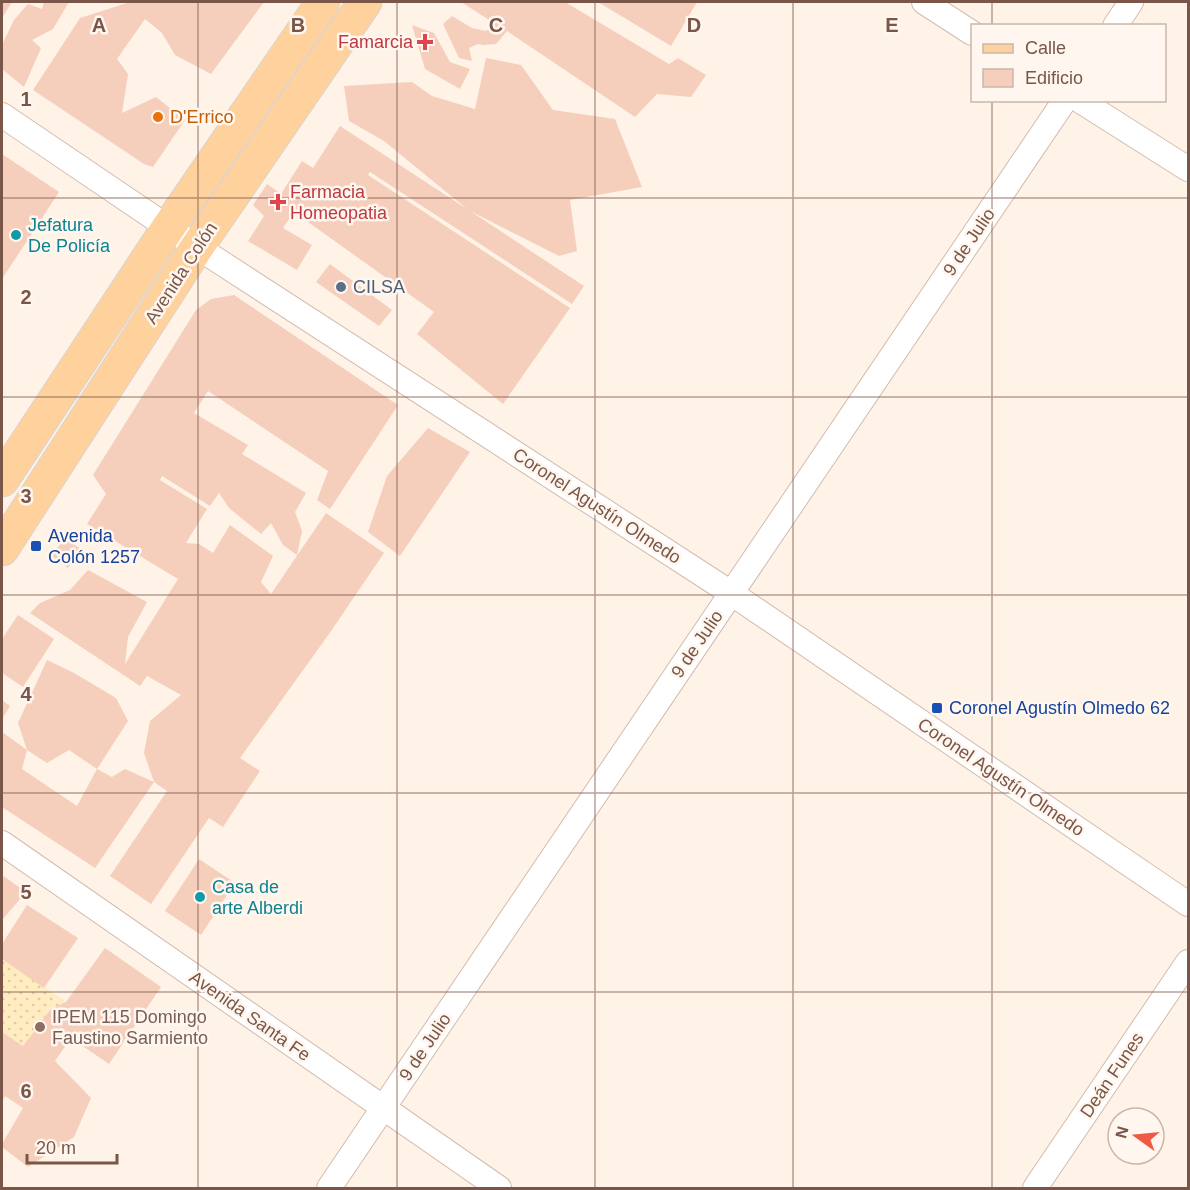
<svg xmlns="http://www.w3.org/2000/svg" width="1190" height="1190" font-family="Arial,sans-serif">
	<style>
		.sand { fill: url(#sand-dots) }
		.building { fill: #f6cebc }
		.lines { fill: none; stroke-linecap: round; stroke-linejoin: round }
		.minor-casing { stroke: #d4bbae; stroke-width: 26 }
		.primary-casing { stroke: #dcd3cf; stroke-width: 35 }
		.minor { stroke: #fff; stroke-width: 24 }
		.primary { stroke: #ffd29d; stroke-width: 33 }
		.grid { fill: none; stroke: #7a5648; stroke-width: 1.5; stroke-opacity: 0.55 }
		.health-dot { fill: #e0444e; stroke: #fff7ef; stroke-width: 2 }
		.food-dot { fill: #e8710a; stroke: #fff7ef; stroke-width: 2 }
		.culture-dot { fill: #0f9aa8; stroke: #fff7ef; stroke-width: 2 }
		.service-dot { fill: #5c6f8a; stroke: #fff7ef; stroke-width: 2 }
		.transit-dot { fill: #1a4fb4; stroke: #fff7ef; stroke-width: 2 }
		.education-dot { fill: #8d6e63; stroke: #fff7ef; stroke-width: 2 }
		.labels { text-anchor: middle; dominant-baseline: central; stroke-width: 5; stroke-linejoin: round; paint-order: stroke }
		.health-label { font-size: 18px; fill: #be3a42; stroke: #fff7ef; text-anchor: end }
		.food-label { font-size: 18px; fill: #c56008; stroke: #fff7ef; text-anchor: start }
		.culture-label { font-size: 18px; fill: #0d838f; stroke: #fff7ef; text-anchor: start }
		.street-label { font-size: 18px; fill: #7a5648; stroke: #fff7ef }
		.service-label { font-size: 18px; fill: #4e5e75; stroke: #fff7ef; text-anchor: start }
		.transit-label { font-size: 18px; fill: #164399; stroke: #fff7ef; text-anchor: start }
		.education-label { font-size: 18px; fill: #785e54; stroke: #fff7ef; text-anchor: start }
		.grid-label { font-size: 20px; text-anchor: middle; font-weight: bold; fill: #7a5648; stroke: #fff7ef; stroke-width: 5; stroke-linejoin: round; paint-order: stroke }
	</style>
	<defs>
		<pattern id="sand-dots" width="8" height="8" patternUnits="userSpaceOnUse" patternTransform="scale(1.5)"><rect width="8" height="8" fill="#ffecc0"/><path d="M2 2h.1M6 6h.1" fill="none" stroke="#decca6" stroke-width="1.8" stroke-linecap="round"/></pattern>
	</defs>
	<rect width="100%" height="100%" fill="#fef3e6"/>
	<path class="sand" d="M2 959 66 1002 51 1009 23 1046 2 1032Z"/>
	<g class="building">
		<path d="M2 2H12L2 18Z"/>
		<path d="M44 2H69L53 29 32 40 41 48 24 87 2 69V45L14 20 28 4 42 9Z"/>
		<path d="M124 2H264L211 74 175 55 162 33 145 19 117 59 128 74 122 113 156 97 185 120 153 167 144 164 33 90 80 18 127 3Z"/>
		<path d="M461 2H565L669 64 678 58 706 75 691 97 657 94 635 117 507 31 496 44 484 45 478 44 469 48 472 61 459 58 443 24 452 16 472 28 486 31 494 23Z"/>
		<path d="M598 2H697L671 46Z"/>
		<path d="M412 25 434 33 450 62 470 69 460 89 425 69Z"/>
		<path d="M486 58 521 65 553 110 615 119 642 187 570 200 577 251 559 256 470 211 584 286 572 304 370 172 368 175 570 308 503 404 417 334 434 312 294 212 283 228 312 245 297 270 248 241 264 216 253 205 267 184 281 194 302 161 313 168 340 126 467 209 384 141 349 121 344 86 412 82 432 96 475 109Z"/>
		<path d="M2 154 59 192 2 279Z"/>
		<path d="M330 264 392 310 379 326 316 282Z"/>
		<path d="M234 295 398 405 330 509 317 500 328 471 208 391 194 413 248 445 242 454 306 493 295 512 302 531 297 555 283 545 271 523 261 534 229 508 219 493 210 506 162 476 160 480 207 509 186 543 199 544 213 553 230 525 273 556 261 582 271 594 326 513 384 553 329 634 240 758 260 771 223 827 209 818 151 904 110 876 167 791 154 782 144 753 150 721 181 695 147 676 140 686 30 613 40 603 70 590 88 570 147 602 128 637 125 664 178 579 87 524 106 494 93 475 196 310 211 299Z"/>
		<path d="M428 428 470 452 400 556 368 532 387 476Z"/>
		<path d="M64 538 81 549 68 568 52 556Z"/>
		<path d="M18 615 54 639 23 687 2 673V639Z"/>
		<path d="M47 660 74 673 116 698 128 721 97 769 69 750 47 763 27 750 18 723Z"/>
		<path d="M2 700 10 706 2 719Z"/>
		<path d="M2 732 27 750 22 769 77 806 97 769 112 777 125 769 154 782 95 868 2 807Z"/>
		<path d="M199 859 235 883 201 935 165 911Z"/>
		<path d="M2 875 26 892 3 919 2 918Z"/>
		<path d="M27 905 78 938 44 988 2 959V944Z"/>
		<path d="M105 948 161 987 109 1064 71 1038 55 1061 91 1098 74 1137 28 1167 2 1147V1144L23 1108 5 1096 2 1102V1032L23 1046 51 1009 66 1002Z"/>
	</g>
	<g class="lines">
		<defs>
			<g id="minor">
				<path d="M924 2 972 33"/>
				<path d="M1115 26 1131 2"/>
				<path d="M1079 100 1188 169"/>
				<path d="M2 115 197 247 731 593 1188 904"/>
				<path d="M2 843 499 1188"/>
				<path d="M329 1188 1065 100"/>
				<path d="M1035 1188 1188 962"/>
			</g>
			<g id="primary">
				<path d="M2 480 168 228 323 2"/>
				<path d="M2 549 197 247 365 2"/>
			</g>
		</defs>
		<use href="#minor" class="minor-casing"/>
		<use href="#primary" class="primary-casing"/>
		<use href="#minor" class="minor"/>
		<use href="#primary" class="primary"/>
	</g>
	<path class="grid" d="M198 2V1188M397 2V1188M595 2V1188M793 2V1188M992 2V26M992 100V1188M2 198H1188M2 397H1188M2 595H1188M2 793H1188M2 992H1188"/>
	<g class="health-dot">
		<path d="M422 33h6v6h6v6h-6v6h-6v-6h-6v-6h6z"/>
		<path d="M275 193h6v6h6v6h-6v6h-6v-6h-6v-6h6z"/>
	</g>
	<circle class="food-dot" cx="158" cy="117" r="6"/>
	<g class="culture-dot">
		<circle cx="16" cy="235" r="6"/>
		<circle cx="200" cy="897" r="6"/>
	</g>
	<circle class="service-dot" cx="341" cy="287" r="6"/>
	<g class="transit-dot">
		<rect x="30" y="540" width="12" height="12" rx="3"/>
		<rect x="931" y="702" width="12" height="12" rx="3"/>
	</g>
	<circle class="education-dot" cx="40" cy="1027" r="6"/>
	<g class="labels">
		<g class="health-label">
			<text x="413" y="42">Famarcia</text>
			<text x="290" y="192" text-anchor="start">Farmacia<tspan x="290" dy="21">Homeopatia</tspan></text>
		</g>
		<g class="food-label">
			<text x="170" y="117">D'Errico</text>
		</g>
		<g class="culture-label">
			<text x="28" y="225">Jefatura<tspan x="28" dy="21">De Policía</tspan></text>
			<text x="212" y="887">Casa de<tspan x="212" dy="21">arte Alberdi</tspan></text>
		</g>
		<g class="street-label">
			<text transform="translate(969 242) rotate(-56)">9 de Julio</text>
			<text transform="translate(181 273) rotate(-57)">Avenida Colón</text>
			<text transform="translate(597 506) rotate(33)">Coronel Agustín Olmedo</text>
			<text transform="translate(697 644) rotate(-56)">9 de Julio</text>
			<text transform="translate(1001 777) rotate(34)">Coronel Agustín Olmedo</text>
			<text transform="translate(250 1016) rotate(35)">Avenida Santa Fe</text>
			<text transform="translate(425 1047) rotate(-56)">9 de Julio</text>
			<text transform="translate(1112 1075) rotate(-56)">Deán Funes</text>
		</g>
		<g class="service-label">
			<text x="353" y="287">CILSA</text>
		</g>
		<g class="transit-label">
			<text x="48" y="536">Avenida<tspan x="48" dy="21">Colón 1257</tspan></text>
			<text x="949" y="708">Coronel Agustín Olmedo 62</text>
		</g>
		<g class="education-label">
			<text x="52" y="1017">IPEM 115 Domingo<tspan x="52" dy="21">Faustino Sarmiento</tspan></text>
		</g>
	</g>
	<g class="grid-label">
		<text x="99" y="32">A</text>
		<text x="298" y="32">B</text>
		<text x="496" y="32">C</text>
		<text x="694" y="32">D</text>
		<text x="892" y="32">E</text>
		<text x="26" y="106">1</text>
		<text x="26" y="304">2</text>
		<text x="26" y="503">3</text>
		<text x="26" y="701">4</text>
		<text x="26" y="899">5</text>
		<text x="26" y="1098">6</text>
	</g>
	<rect width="1190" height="1190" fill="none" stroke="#7a5648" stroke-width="6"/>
	<rect x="971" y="24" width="195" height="78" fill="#fff7ef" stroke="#cab7ac" stroke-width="1.5"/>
	<rect x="983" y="44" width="30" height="9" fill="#ffd29d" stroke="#cab7ac" stroke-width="1.5"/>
	<text x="1025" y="54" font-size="18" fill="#7a5648">Calle</text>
	<rect x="983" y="69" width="30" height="18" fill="#f6cebc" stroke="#cab7ac" stroke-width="1.5"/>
	<text x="1025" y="84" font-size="18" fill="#7a5648">Edificio</text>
	<g transform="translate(1136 1136) rotate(285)"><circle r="28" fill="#fff7ef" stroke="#cab7ac" stroke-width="1.5"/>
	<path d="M0-4.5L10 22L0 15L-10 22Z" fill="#f15a42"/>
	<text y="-9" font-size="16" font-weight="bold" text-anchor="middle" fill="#7a5648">N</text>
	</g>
	<path d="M27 1154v9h90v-9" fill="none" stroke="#7a5648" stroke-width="3"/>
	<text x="36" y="1154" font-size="18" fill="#7a5648" stroke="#fff7ef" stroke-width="4.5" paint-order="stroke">20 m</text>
</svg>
